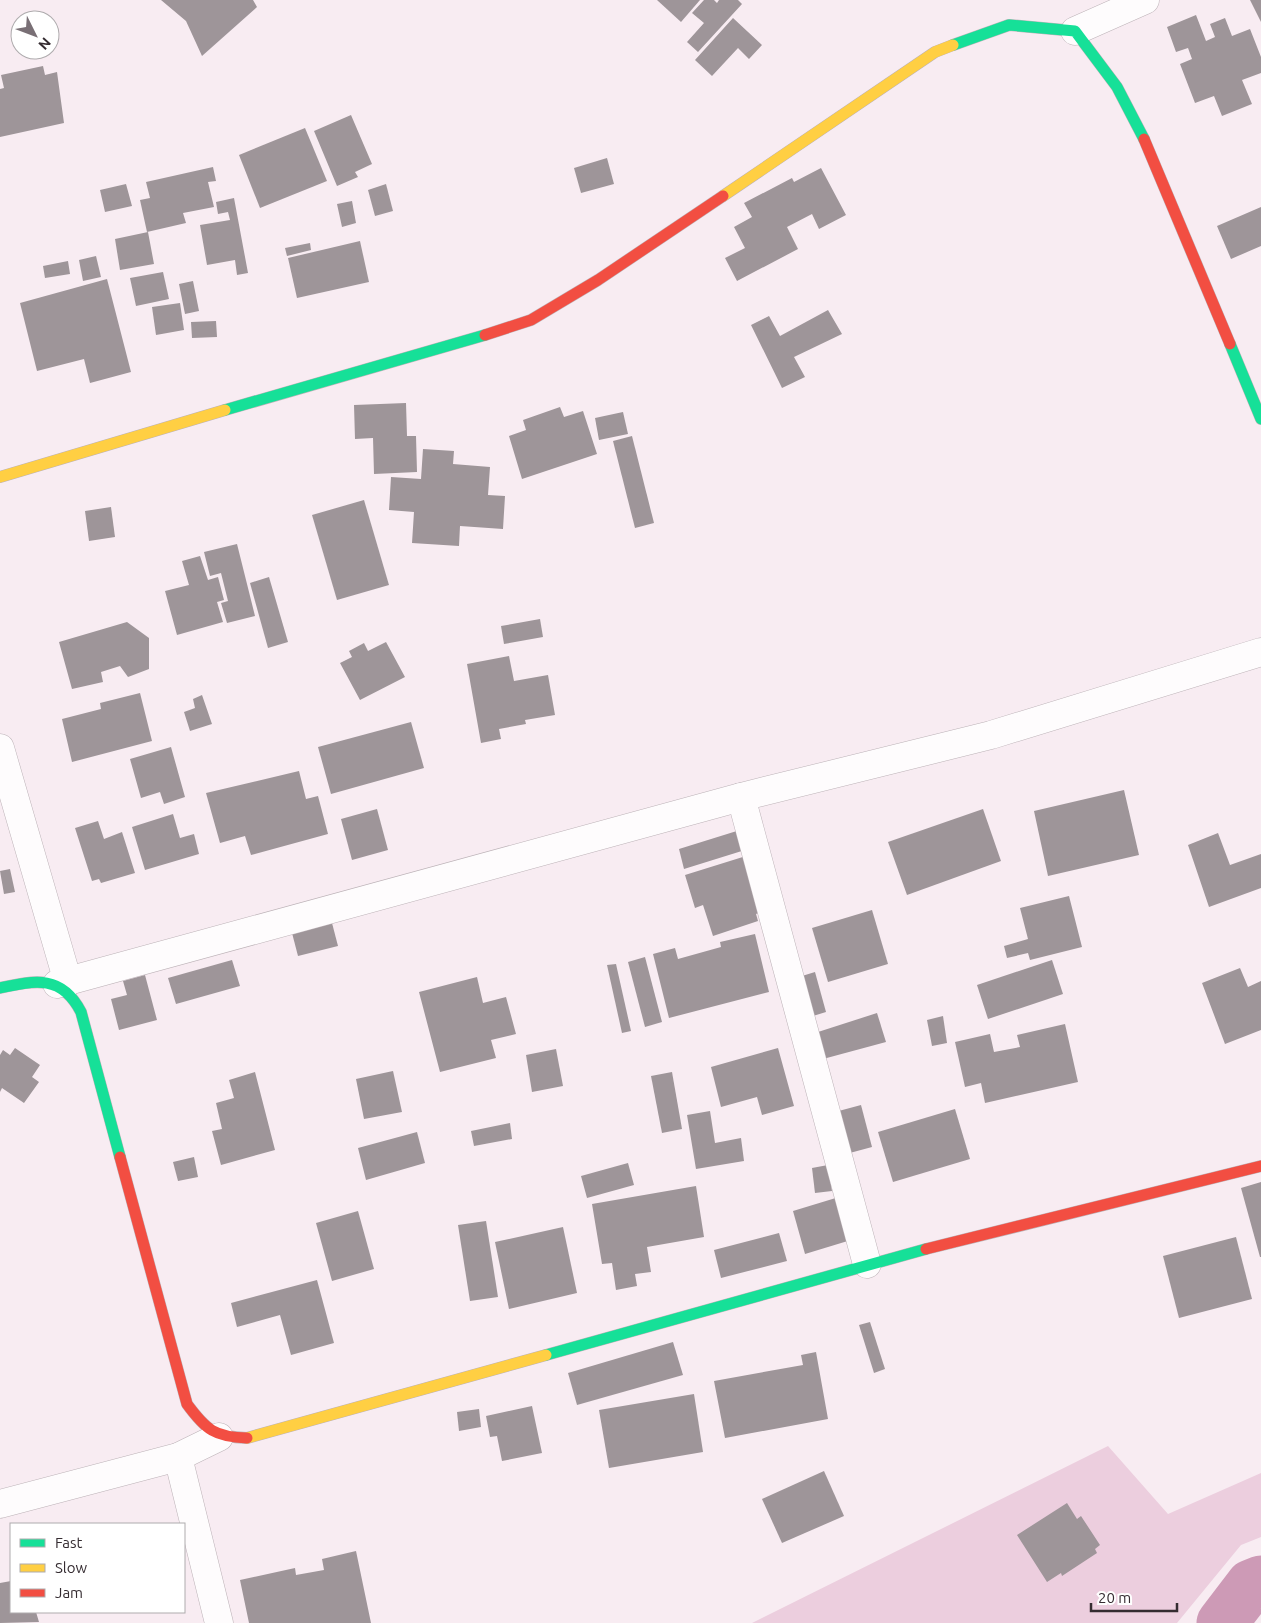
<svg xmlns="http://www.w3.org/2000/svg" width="1261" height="1623" font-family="Ubuntu,sans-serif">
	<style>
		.green { fill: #eccede }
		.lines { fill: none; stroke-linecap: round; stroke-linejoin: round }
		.river { stroke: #cd9ab6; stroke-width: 51 }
		.building { fill: #9e9599 }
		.street-casing { stroke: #bcb2b7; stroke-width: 29 }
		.fast-casing { stroke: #bcb2b7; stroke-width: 12 }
		.slow-casing { stroke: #bcb2b7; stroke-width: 12 }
		.jam-casing { stroke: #bcb2b7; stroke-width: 12 }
		.street { stroke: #fefcfd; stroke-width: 28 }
		.fast { stroke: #16e098; stroke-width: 11 }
		.slow { stroke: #ffcf43; stroke-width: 11 }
		.jam { stroke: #f24e42; stroke-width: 11 }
	</style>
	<rect width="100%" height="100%" fill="#f8ecf2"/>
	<path class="green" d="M1108 1446 1168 1514 1261 1473V1537L1241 1545 1177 1623H752Z"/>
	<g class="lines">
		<path class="river" d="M1222 1623 1251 1585 1261 1581"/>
	</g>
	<g class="building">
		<path d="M161 0H253L257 7 202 56 186 21Z"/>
		<path d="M657 0H700L681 22Z"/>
		<path d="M704 0H714L717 3 719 0H738L742 4 698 52 687 42 704 23 692 13Z"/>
		<path d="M1250 0H1261V22Z"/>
		<path d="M1196 15 1206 41 1215 37 1210 24 1225 18 1232 36 1250 29 1261 57V73L1242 80 1252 104 1222 116 1214 96 1195 103 1180 64 1192 59 1188 48 1176 52 1167 27Z"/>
		<path d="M733 18 762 45 749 59 738 48 712 76 695 60Z"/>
		<path d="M43 66 45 75 57 72 64 123 0 137V89L4 88 1 75Z"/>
		<path d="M351 115 372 164 355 172 358 177 337 186 314 131Z"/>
		<path d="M305 128 327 181 260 208 239 155Z"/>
		<path d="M607 158 614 184 581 193 574 168Z"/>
		<path d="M213 167 216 181 208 182 214 207 183 213 186 223 147 232 140 200 150 198 146 182Z"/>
		<path d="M821 168 846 215 819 229 812 214 787 227 798 249 737 281 725 258 745 248 734 227 752 217 744 203 792 178 794 182Z"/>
		<path d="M126 184 132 206 105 212 100 190Z"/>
		<path d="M386 184 393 211 375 216 368 190Z"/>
		<path d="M234 198 248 273 237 275 235 260 207 265 200 225 230 220 228 212 218 214 216 202Z"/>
		<path d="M352 201 356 223 342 227 337 204Z"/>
		<path d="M1261 207V246L1231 259 1217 226Z"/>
		<path d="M148 232 154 264 120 270 115 239Z"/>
		<path d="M360 241 369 282 297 298 288 258Z"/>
		<path d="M310 243 311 250 287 256 285 248Z"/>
		<path d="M96 256 101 277 83 281 79 260Z"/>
		<path d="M68 261 70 274 45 278 43 266Z"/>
		<path d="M163 272 169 299 136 306 130 278Z"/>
		<path d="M107 279 131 372 90 383 84 359 37 371 20 303Z"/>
		<path d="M193 281 199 311 185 314 179 284Z"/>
		<path d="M180 303 184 330 156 335 152 307Z"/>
		<path d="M828 310 842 334 794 357 805 377 782 388 751 325 769 316 780 336Z"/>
		<path d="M216 321 217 337 192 338 191 322Z"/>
		<path d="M406 403 407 436H416L417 472 374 474 373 438 355 439 354 405Z"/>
		<path d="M560 407 564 417 583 411 597 454 522 479 509 436 526 430 523 420Z"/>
		<path d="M623 412 628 434 599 440 595 418Z"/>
		<path d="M632 436 654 523 635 528 613 441Z"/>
		<path d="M423 449 454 451 453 464 490 467 488 495 505 496 503 529 460 526 459 546 412 543 414 512 389 510 391 477 421 479Z"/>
		<path d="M364 500 389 585 337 600 312 515Z"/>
		<path d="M111 507 115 537 89 541 85 511Z"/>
		<path d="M237 544 255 616 227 623 221 603 228 601 221 573 210 576 204 552Z"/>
		<path d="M200 556 208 580 218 577 224 600 217 602 223 622 177 635 165 591 189 585 182 561Z"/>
		<path d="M269 577 288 642 268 648 250 583Z"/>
		<path d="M540 619 543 637 504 644 501 626Z"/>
		<path d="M127 622 149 638V669L128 677 120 666 101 672 103 682 72 689 59 642Z"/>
		<path d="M386 642 405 677 360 700 340 663 352 657 349 651 364 643 368 651Z"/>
		<path d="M509 656 514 681 548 675 555 715 525 720 526 724 499 729 501 739 481 743 467 664Z"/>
		<path d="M140 693 152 741 72 762 62 719 101 709 100 703Z"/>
		<path d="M202 695 212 724 190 731 184 712 195 708 193 699Z"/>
		<path d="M411 722 424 768 331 794 318 747Z"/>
		<path d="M171 747 185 797 164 804 160 792 141 798 130 759Z"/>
		<path d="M299 771 306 799 318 796 328 834 251 855 245 836 220 843 206 793Z"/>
		<path d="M1124 790 1139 855 1048 876 1034 811Z"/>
		<path d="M377 809 388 850 352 860 341 819Z"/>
		<path d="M983 809 1001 861 907 895 888 842Z"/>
		<path d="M173 814 180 838 194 834 199 854 145 870 132 827Z"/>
		<path d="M98 821 104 839 122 832 135 873 101 883 99 879 92 881 75 828Z"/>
		<path d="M740 830 745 850 684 869 679 849Z"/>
		<path d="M1218 833 1230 865 1261 854V888L1209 907 1188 845Z"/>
		<path d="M746 856 763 911 756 914 758 921 713 936 703 905 695 908 685 875Z"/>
		<path d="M10 869 15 892 4 894 0 871Z"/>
		<path d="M1069 896 1082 947 1030 960 1028 953 1007 958 1004 946 1028 939 1020 908Z"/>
		<path d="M872 910 888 964 828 982 812 928Z"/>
		<path d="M332 923 338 946 298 956 292 933Z"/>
		<path d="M755 934 769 992 669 1018 653 954 675 948 678 959 721 947 720 942Z"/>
		<path d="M645 957 662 1022 645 1027 628 962Z"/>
		<path d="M232 960 240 986 176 1004 168 978Z"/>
		<path d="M1052 960 1063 994 988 1019 977 985Z"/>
		<path d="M616 964 631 1031 622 1033 607 965Z"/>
		<path d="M1240 968 1248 987 1261 981V1030L1225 1044 1202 983Z"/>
		<path d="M815 972 826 1012 813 1016 802 976Z"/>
		<path d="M145 975 157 1020 119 1030 111 999 127 995 123 981Z"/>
		<path d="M477 977 483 1003 506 997 516 1034 491 1040 496 1058 440 1072 419 992Z"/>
		<path d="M877 1013 886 1042 823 1059 818 1032Z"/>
		<path d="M943 1016 947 1043 932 1046 927 1020Z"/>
		<path d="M1065 1024 1078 1082 985 1103 981 1083 965 1087 955 1042 990 1034 994 1052 1020 1047 1017 1035Z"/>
		<path d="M15 1048 40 1065 32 1077 39 1082 24 1103 2 1088 0 1092V1055L3 1050 10 1055Z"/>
		<path d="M778 1048 794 1106 762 1115 757 1097 721 1107 711 1067Z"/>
		<path d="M556 1049 563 1086 532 1092 526 1055Z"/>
		<path d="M393 1071 402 1112 364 1119 356 1079Z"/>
		<path d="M255 1072 275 1150 221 1165 212 1131 222 1129 216 1103 234 1098 229 1080Z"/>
		<path d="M672 1072 682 1129 662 1133 651 1076Z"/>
		<path d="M861 1105 872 1147 846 1154 835 1112Z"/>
		<path d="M955 1109 970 1159 893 1182 878 1132Z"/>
		<path d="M710 1111 715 1143 741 1138 744 1161 696 1169 687 1115Z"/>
		<path d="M510 1123 512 1139 474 1146 471 1131Z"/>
		<path d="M417 1132 425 1163 366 1180 358 1148Z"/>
		<path d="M194 1157 198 1177 178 1181 173 1162Z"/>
		<path d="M628 1163 634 1185 587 1198 581 1176Z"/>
		<path d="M828 1165 832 1191 815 1193 812 1168Z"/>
		<path d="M1261 1182V1257H1260L1241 1188Z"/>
		<path d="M696 1186 704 1237 647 1247 651 1272 635 1274 637 1286 616 1290 612 1263 602 1264 592 1204Z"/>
		<path d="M839 1197 851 1240 805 1254 793 1211Z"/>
		<path d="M358 1211 374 1269 332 1281 316 1223Z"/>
		<path d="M486 1221 498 1297 470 1301 458 1225Z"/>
		<path d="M563 1227 577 1293 509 1309 495 1242Z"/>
		<path d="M779 1233 787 1261 721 1278 714 1250Z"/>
		<path d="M1236 1237 1252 1299 1179 1318 1163 1256Z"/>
		<path d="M317 1280 334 1343 291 1355 280 1315 237 1327 231 1303Z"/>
		<path d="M870 1322 885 1369 874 1373 859 1325Z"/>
		<path d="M673 1342 683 1375 577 1405 568 1373Z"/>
		<path d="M816 1352 828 1419 725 1438 714 1381 803 1365 801 1355Z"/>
		<path d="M694 1394 703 1452 609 1468 599 1410Z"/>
		<path d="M532 1406 542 1453 502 1461 497 1436 490 1437 486 1416Z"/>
		<path d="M479 1409 481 1427 459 1431 457 1412Z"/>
		<path d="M824 1471 844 1516 782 1543 762 1499Z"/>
		<path d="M1067 1503 1077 1519 1081 1516 1100 1545 1095 1549 1097 1553 1062 1576 1061 1573 1047 1582 1017 1535Z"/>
		<path d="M356 1551 371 1623H249L240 1580 295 1568 296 1575 324 1570 322 1559Z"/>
		<path d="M11 1581V1612H36L39 1622 0 1623V1583Z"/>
	</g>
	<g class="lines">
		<defs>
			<g id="street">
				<path d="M1075 31 1145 0"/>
				<path d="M0 748 68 982"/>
				<path d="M741 797 867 1264"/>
				<path d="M57 984 741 797 991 735 1261 652"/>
				<path d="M178 1457 219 1623"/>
				<path d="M0 1504 178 1457 219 1437"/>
			</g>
			<g id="fast">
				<path d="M953 45 1009 25 1075 31 1117 87 1144 139"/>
				<path d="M1230 344 1261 419"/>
				<path d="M225 410 485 335"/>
				<path d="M0 988C36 980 62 975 81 1012L120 1157"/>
				<path d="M546 1355 926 1249"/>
			</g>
			<g id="slow">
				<path d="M723 196 935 52 953 45"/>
				<path d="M0 477 225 410"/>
				<path d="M247 1438 546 1355"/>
			</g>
			<g id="jam">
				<path d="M1144 139 1230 344"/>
				<path d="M485 335 531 320 598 280 723 196"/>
				<path d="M120 1157 187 1404C206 1430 215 1437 247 1438"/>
				<path d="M926 1249 1261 1166"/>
			</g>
		</defs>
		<use href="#street" class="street-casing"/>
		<use href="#fast" class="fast-casing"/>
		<use href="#slow" class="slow-casing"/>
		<use href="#jam" class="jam-casing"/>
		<use href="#street" class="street"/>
		<use href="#fast" class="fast"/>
		<use href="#slow" class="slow"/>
		<use href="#jam" class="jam"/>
	</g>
	<rect x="10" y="1523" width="175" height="90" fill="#ffffff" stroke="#aeabad"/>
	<rect x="20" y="1539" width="25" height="8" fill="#16e098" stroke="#aeabad"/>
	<text x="55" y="1548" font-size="15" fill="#352c31">Fast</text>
	<rect x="20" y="1564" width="25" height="8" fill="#ffcf43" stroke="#aeabad"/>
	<text x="55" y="1573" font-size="15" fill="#352c31">Slow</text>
	<rect x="20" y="1589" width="25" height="8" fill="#f24e42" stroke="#aeabad"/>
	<text x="55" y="1598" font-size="15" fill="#352c31">Jam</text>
	<g transform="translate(35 35) rotate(132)"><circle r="24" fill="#ffffff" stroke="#aeabad"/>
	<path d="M0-4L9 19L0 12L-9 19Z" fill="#796f75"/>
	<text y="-8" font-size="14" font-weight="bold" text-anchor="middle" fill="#352c31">N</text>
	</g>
	<path d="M1091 1603v8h86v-8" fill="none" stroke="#352c31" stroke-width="2.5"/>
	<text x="1098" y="1603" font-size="15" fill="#352c31" stroke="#ffffff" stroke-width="4" paint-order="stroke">20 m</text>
</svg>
